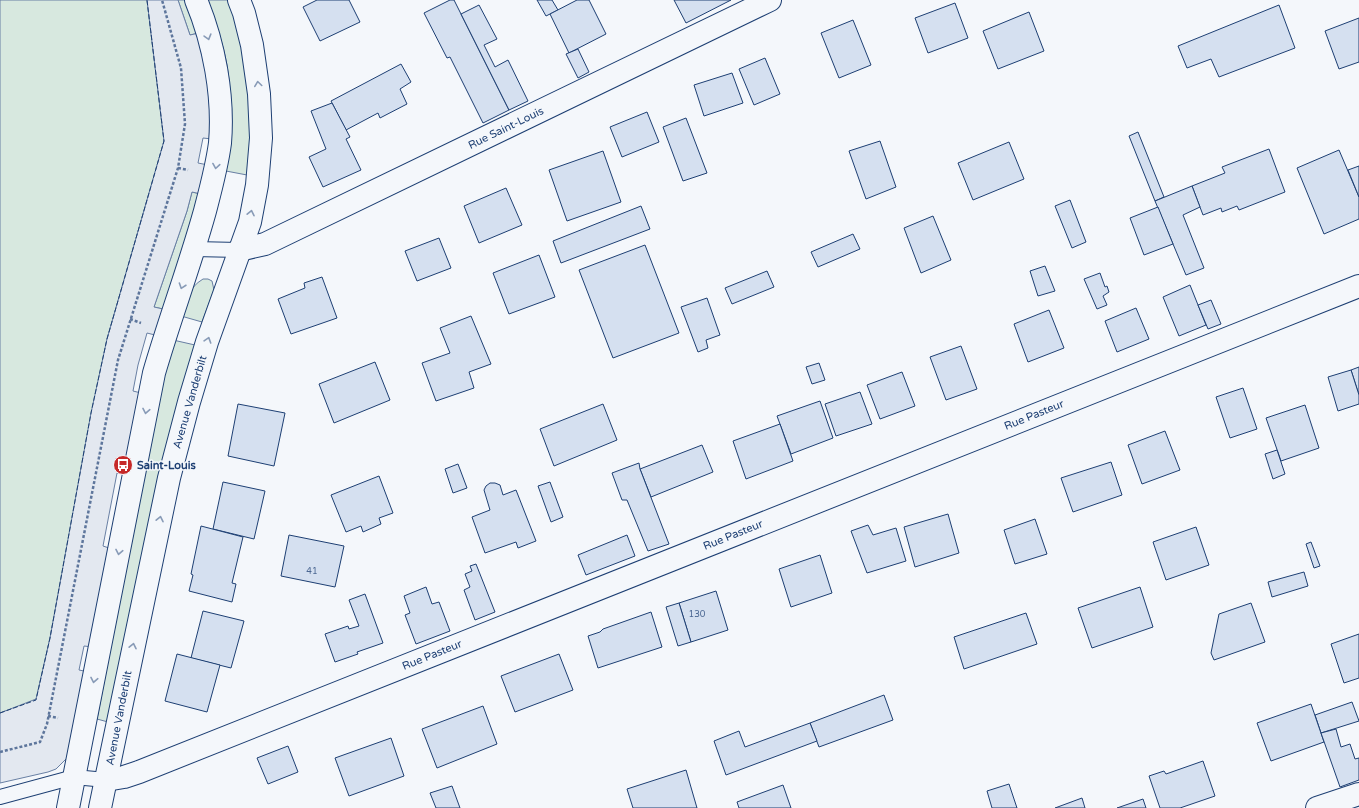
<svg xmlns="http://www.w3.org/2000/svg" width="1359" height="808" font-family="'Varela Round',sans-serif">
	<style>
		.green { fill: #d7e8df; stroke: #687fa3 }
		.parking { fill: #e3e8f0; stroke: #687fa3 }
		.building { fill: #d5e0f0; stroke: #1d3f73 }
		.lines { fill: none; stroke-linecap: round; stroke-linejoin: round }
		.service-casing { stroke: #1d3f73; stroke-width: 16 }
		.minor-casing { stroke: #1d3f73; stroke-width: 24 }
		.path { stroke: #5e769c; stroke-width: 2.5; stroke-dasharray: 3 2; stroke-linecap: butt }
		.service { stroke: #f4f7fb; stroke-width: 14 }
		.minor { stroke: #f4f7fb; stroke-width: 22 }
		.fence { stroke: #1d3f73; stroke-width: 1; stroke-dasharray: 5 2; stroke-linecap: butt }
		.oneway { stroke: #889bb7 }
		.labels { text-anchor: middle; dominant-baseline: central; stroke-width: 3; stroke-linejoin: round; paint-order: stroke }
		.number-label { font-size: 9px; fill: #4b6792 }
		.street-label { font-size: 11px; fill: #1d3f73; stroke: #f4f7fb }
		.poi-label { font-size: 11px; font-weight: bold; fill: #1d3f73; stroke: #f4f7fb; text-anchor: start }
	</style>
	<rect width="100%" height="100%" fill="#f4f7fb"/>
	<g class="green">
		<path d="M0 0H147L164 141 107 339 50 638 36 700 0 713Z"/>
		<path d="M178 0H188L199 33 190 35Z"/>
		<path d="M208 0H228L232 8 245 57 252 125 250 154 247 175 226 171C231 134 233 102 227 65 223 43 215 21 208 0Z"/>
		<path d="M192 192 201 194 163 309 154 307 187 211Z"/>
		<path d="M203 279H208L212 281 214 290 202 322 181 316C187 300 188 288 203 279Z"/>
		<path d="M173 340 195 345 108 722 97 719 161 385Z"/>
	</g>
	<path class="parking" d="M147 0H178L190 35 199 33 206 57 212 139 203 138 198 163 208 165 201 194 192 192 187 211 154 307 163 309 155 335 147 333 138 365 133 391 141 393 126 474 117 473 103 546 112 549 93 647 84 646 79 670 89 672 67 758 56 769 48 772 0 783V713L36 699 50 638 91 413 107 339 164 141Z"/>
	<g class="building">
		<path d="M317 0H349L360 22 320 41 303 7Z"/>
		<path d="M450 0H454L509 110 483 123 450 57 447 58 424 13Z"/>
		<path d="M537 0H552L558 10 546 16Z"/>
		<path d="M577 0H589L606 34 569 53 550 14Z"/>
		<path d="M674 0H731L686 23Z"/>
		<path d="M955 3 968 38 928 53 915 18Z"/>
		<path d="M479 5 497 39 484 45 495 67 508 60 528 101 509 110 461 14Z"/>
		<path d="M1279 5 1295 48 1219 77 1211 59 1187 68 1178 46Z"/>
		<path d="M1029 12 1044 51 998 69 983 31Z"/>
		<path d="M1359 18V62L1339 69 1325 31Z"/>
		<path d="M853 20 871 65 839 78 821 33Z"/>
		<path d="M578 49 589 72 578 78 566 54Z"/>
		<path d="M765 58 780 94 754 105 739 69Z"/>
		<path d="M401 64 411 82 400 89 407 104 380 118 378 113 346 130 331 101Z"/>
		<path d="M732 73 743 103 704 116 694 85Z"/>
		<path d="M332 103 350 137 346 139 361 170 323 187 309 157 326 149 311 111Z"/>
		<path d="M647 112 659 142 622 157 610 127Z"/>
		<path d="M686 118 707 173 683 181 663 127Z"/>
		<path d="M1138 132 1164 197 1155 201 1129 136Z"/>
		<path d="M880 141 896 187 866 199 849 151Z"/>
		<path d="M1009 142 1024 179 973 200 958 163Z"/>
		<path d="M1269 149 1285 192 1239 210 1237 206 1222 212 1221 208 1203 215 1192 186 1225 173 1222 167Z"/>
		<path d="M1339 150 1359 197V219L1324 234 1297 168Z"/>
		<path d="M603 151 621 202 567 221 549 170Z"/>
		<path d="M1359 166V197L1348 170Z"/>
		<path d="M1192 186 1200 207 1183 215 1204 268 1186 275 1155 201Z"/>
		<path d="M506 188 522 225 479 243 464 206Z"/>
		<path d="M1070 200 1086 242 1072 248 1055 206Z"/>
		<path d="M641 206 650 229 561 263 553 241Z"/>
		<path d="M1158 207 1173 244 1144 255 1130 218Z"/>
		<path d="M933 216 951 260 921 273 904 228Z"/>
		<path d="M853 234 860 249 818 267 811 252Z"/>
		<path d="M439 238 451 268 417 281 405 251Z"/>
		<path d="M645 245 679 333 613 358 579 270Z"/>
		<path d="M539 255 555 297 509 314 493 273Z"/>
		<path d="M1045 266 1055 291 1038 296 1030 271Z"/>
		<path d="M767 271 774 287 732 304 725 288Z"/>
		<path d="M1100 273 1105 287 1107 286 1109 292 1103 296 1107 305 1097 309 1084 279Z"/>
		<path d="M322 277 337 318 291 334 278 299 305 288 304 283Z"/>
		<path d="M1190 285 1206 325 1179 336 1163 297Z"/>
		<path d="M707 298 720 335 706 340 708 348 698 352 681 307Z"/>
		<path d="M1211 300 1221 324 1208 329 1198 305Z"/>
		<path d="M1136 308 1149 339 1117 352 1105 321Z"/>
		<path d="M1049 310 1064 348 1028 362 1014 324Z"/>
		<path d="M471 316 491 364 469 372 474 388 436 401 422 363 450 353 440 328Z"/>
		<path d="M961 346 977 389 946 400 930 357Z"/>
		<path d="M375 362 390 400 334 423 319 384Z"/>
		<path d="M819 363 825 380 812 384 806 367Z"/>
		<path d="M1359 367V395L1351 370Z"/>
		<path d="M1351 370 1359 395V404L1338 411 1328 377Z"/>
		<path d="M902 372 915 406 880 419 867 385Z"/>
		<path d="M1243 388 1257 429 1230 438 1216 397Z"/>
		<path d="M860 392 872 424 836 436 825 404Z"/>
		<path d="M820 401 833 438 791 454 777 416Z"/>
		<path d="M238 404 285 413 274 466 228 456Z"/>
		<path d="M603 404 617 440 554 466 540 429Z"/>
		<path d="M1305 405 1319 448 1281 461 1266 418Z"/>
		<path d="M780 424 793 461 746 479 733 441Z"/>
		<path d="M1165 431 1180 470 1142 484 1128 445Z"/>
		<path d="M702 445 713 472 651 497 640 469Z"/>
		<path d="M1277 450 1285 474 1273 479 1265 454Z"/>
		<path d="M1111 462 1122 495 1073 512 1061 478Z"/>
		<path d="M639 463 640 469 669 544 648 551 627 500H622L612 473Z"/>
		<path d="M458 464 467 488 453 493 445 469Z"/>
		<path d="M379 476 393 513 379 518 381 524 363 532 361 526 346 532 331 495Z"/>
		<path d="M223 482 265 491 254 539 213 529Z"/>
		<path d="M550 482 563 517 551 522 538 486Z"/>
		<path d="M490 483H495L500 485 503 495 516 490 536 541 518 548 516 542 485 553 472 517 490 510 484 490 486 486Z"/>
		<path d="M948 514 959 553 915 567 904 527Z"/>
		<path d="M1035 519 1047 554 1015 564 1004 530Z"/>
		<path d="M868 525 873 535 896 528 906 561 867 573 851 531Z"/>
		<path d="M201 526 243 537 232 583 236 584 232 602 189 591 193 575 191 574Z"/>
		<path d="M1196 527 1209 565 1166 580 1153 542Z"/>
		<path d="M289 535 344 546 335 587 281 576Z"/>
		<path d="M627 535 635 556 586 575 578 555Z"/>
		<path d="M1311 542 1320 566 1314 568 1306 544Z"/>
		<path d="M820 555 832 593 791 607 779 569Z"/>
		<path d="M476 564 495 612 475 620 464 590 470 587 465 574 472 571 470 566Z"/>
		<path d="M1304 572 1308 586 1272 597 1268 582Z"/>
		<path d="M426 587 432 604 439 602 450 631 416 644 405 615 410 613 404 596Z"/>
		<path d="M1140 587 1153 627 1092 648 1078 608Z"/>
		<path d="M716 591 728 630 691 642 679 603Z"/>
		<path d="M365 594 383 643 357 652 358 654 335 662 325 634 348 626 349 629 359 626 349 600Z"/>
		<path d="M679 603 691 642 678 646 666 607Z"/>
		<path d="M1251 603 1265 642 1214 660 1211 653 1219 614Z"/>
		<path d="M203 611 244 621 231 668 191 658Z"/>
		<path d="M651 612 662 647 598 668 588 636 600 632 603 629Z"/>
		<path d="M1026 613 1037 644 964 669 954 637Z"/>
		<path d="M1359 634V678L1344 683 1331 644Z"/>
		<path d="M177 654 220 665 207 712 165 701Z"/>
		<path d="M559 654 573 690 515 712 501 676Z"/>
		<path d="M884 695 893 720 819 747 810 723Z"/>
		<path d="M1352 702 1359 721 1321 733 1315 715Z"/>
		<path d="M1311 704 1324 742 1271 761 1257 723Z"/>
		<path d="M483 706 497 744 437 768 422 729Z"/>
		<path d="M810 723 817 741 726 775 714 741 739 731 745 747Z"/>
		<path d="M1336 729 1341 747 1350 744 1355 759 1359 758V780L1340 787 1321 733Z"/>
		<path d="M391 738 404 776 349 796 335 758Z"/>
		<path d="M288 746 298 772 268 784 257 758Z"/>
		<path d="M1203 761 1215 796 1180 808H1160L1149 776 1164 771 1166 774Z"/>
		<path d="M686 770 697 808H633L627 789Z"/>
		<path d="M1009 784 1017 808H992L987 791Z"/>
		<path d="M783 785 791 808H739L737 802Z"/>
		<path d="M452 786 460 808H436L430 793Z"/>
		<path d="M1082 798 1085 808H1055Z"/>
		<path d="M1143 799 1146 808H1117Z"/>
	</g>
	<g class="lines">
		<defs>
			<g id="service">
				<path d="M194 249 239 250"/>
				<path d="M0 797 74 777 106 780"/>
			</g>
			<g id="minor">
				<path d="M239 250 265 244 770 0"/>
				<path d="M106 780 124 777 139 772 1359 286"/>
				<path d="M68 808 154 373C170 318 190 265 205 211 211 188 217 166 220 143 224 96 214 43 196 0"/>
				<path d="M100 808 169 478 189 402 207 342 250 222 257 185 261 138 259 94 252 45 244 13 239 0"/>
				<path d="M1317 808 1359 794"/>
			</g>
		</defs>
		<use href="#service" class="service-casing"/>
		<use href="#minor" class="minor-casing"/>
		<g class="path">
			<path d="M178 168 188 170"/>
			<path d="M130 319 141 323"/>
			<path d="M48 716 58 718"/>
			<path d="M0 752 40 742 47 724 118 360 178 168 185 124 181 68 162 0"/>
		</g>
		<use href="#service" class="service"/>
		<use href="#minor" class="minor"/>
		<path class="fence" d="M0 713 36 700 50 638 91 413 107 339 164 141 147 0"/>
	</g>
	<defs><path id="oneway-chevron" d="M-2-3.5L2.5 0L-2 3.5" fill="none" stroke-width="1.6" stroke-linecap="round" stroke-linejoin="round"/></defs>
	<g class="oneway">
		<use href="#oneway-chevron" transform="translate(208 37) rotate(74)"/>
		<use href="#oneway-chevron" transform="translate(258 84) rotate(-98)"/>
		<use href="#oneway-chevron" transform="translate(216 166) rotate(99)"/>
		<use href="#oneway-chevron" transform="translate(251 213) rotate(-78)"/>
		<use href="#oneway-chevron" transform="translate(182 286) rotate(109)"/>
		<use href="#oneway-chevron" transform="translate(208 340) rotate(-72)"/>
		<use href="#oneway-chevron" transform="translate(146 411) rotate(101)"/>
		<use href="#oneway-chevron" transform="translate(160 519) rotate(-78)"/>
		<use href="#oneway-chevron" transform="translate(119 552) rotate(101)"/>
		<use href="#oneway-chevron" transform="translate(133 646) rotate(-78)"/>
		<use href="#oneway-chevron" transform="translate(94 680) rotate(101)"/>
	</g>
	<defs>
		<symbol id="bus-disc" viewBox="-11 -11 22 22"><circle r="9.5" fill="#c62828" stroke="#f4f7fb"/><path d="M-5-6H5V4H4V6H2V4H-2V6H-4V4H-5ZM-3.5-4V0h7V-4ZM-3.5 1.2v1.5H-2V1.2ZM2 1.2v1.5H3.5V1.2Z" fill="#fff"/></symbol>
	</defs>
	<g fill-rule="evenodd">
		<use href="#bus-disc" x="112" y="454" width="22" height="22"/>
	</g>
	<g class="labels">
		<g class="number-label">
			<text x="312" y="571">41</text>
			<text x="697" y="614">130</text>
		</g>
		<g class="street-label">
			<text transform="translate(506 128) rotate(-26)">Rue Saint-Louis</text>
			<text transform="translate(190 402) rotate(-74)">Avenue Vanderbilt</text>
			<text transform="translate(1034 415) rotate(-22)">Rue Pasteur</text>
			<text transform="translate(733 535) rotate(-22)">Rue Pasteur</text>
			<text transform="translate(432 655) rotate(-22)">Rue Pasteur</text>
			<text transform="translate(119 718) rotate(-79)">Avenue Vanderbilt</text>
		</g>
		<g class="poi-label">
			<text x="137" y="465">Saint-Louis</text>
		</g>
	</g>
</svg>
